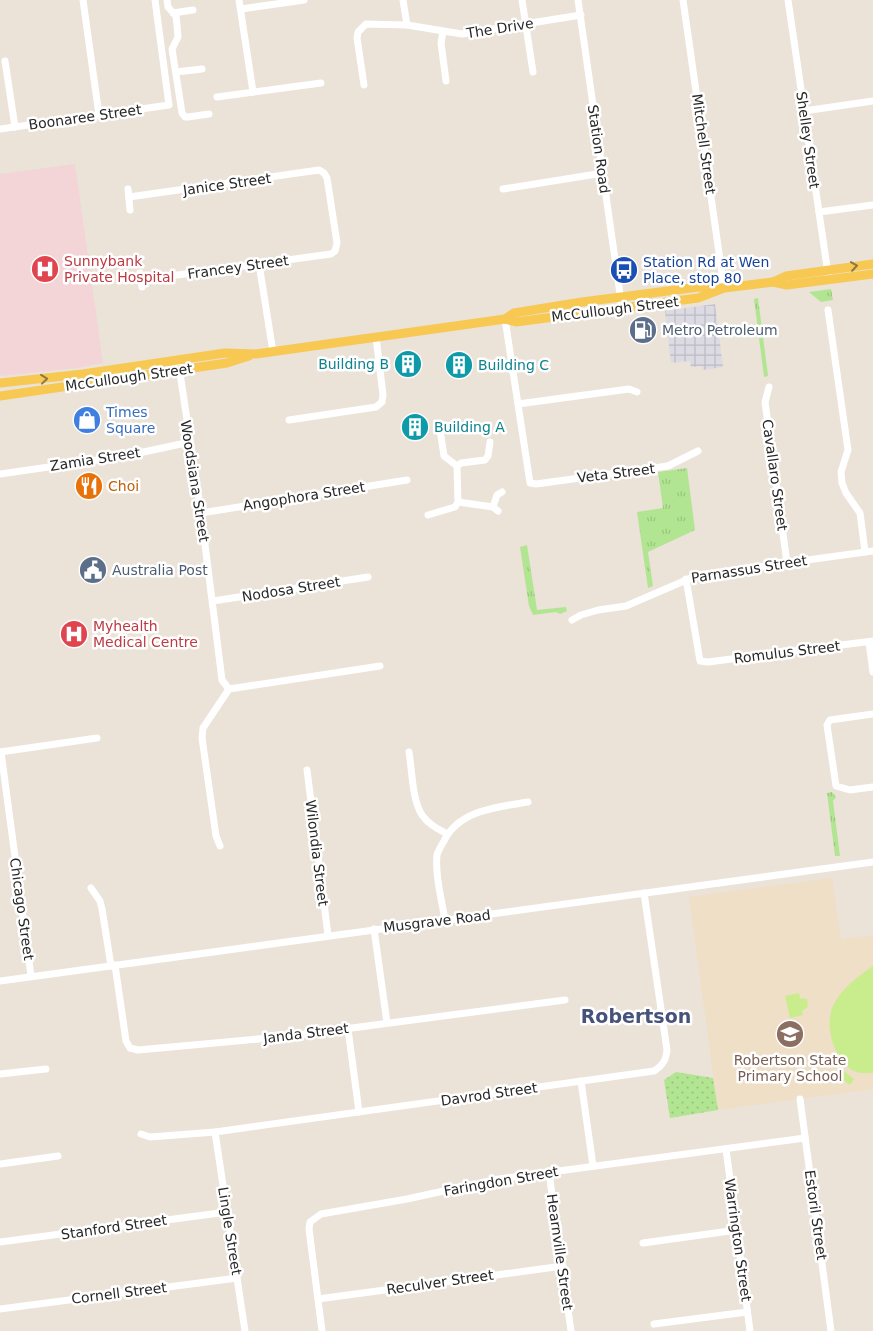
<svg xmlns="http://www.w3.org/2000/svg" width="873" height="1331" font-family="'DejaVu Sans',sans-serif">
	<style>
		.industrial { fill: url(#industrial-grid) }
		.education { fill: #eedfc6 }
		.medical { fill: #f3d5d8 }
		.grass { fill: url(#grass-tufts) }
		.park { fill: url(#park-dots) }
		.pitch { fill: #c9ed8c }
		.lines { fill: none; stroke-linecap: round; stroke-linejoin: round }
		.minor { stroke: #fff; stroke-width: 7 }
		.major { stroke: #f7c852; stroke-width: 9 }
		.oneway { stroke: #90783d }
		.labels { text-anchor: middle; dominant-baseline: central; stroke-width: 5; stroke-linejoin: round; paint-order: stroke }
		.street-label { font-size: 14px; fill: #282828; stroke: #fff }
		.health-label { font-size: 14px; fill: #be3a42; stroke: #fff; text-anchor: start }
		.transit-label { font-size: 14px; fill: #164399; stroke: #fff; text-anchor: start }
		.service-label { font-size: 14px; fill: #4e5e75; stroke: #fff; text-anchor: start }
		.culture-label { font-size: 14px; fill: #0d838f; stroke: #fff; text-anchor: start }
		.shop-label { font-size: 14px; fill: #366cbe; stroke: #fff; text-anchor: start }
		.food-label { font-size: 14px; fill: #c56008; stroke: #fff; text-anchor: start }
		.education-label { font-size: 14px; fill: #785e54; stroke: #fff }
		.district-label { font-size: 19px; font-weight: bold; fill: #47527a; stroke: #fff }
	</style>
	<defs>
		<pattern id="industrial-grid" width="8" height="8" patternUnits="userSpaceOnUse" patternTransform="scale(1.25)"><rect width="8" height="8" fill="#dcdae3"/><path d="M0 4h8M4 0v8" fill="none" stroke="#bdbbc3"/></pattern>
		<pattern id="grass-tufts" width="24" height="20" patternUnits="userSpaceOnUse" patternTransform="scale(1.25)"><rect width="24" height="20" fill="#b2e591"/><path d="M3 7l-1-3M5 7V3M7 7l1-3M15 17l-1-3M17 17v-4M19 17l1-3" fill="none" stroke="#99c47d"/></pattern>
		<pattern id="park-dots" width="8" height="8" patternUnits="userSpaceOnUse" patternTransform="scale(1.25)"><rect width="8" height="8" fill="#b2e591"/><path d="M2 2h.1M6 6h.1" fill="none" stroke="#99c47d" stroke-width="1.8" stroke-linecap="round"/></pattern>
	</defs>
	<rect width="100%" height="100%" fill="#ebe2d8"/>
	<path class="industrial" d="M715 304 723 367 703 370 702 366 691 367 690 361 671 363 665 311Z"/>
	<path class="education" d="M832 878 841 939 873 935V1089L718 1110 689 897Z"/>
	<path class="medical" d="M75 164 103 363 76 368 0 376V174Z"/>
	<g class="grass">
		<path d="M831 289 833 300 821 302 809 292Z"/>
		<path d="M758 298 768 376 764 377 754 299Z"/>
		<path d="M687 468 695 530 648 552 653 586 648 588 637 512 663 508 658 472Z"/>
		<path d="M527 545 537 610 566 607 567 611 560 614 556 612 533 615 529 606 520 547Z"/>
		<path d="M832 792 836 797 833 801 840 856H835L827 793Z"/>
	</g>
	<path class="park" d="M676 1072 713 1078 718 1110 670 1118 664 1080Z"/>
	<g class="pitch">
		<path d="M873 966V1073C867 1073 859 1074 854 1071 834 1060 824 1026 833 1006 841 989 857 977 873 966Z"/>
		<path d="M799 993 800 998 807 999 808 1007 802 1011 803 1015 790 1018 785 996Z"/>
		<path d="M840 1068 854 1079 850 1085 835 1074Z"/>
	</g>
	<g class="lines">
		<g class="minor">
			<path d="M83 0 99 115"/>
			<path d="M167 0 168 7 176 16 177 25 178 37 172 49 182 113 185 117H188L209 114"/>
			<path d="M239 0 253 92"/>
			<path d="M403 0 407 25"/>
			<path d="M522 0 533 72"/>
			<path d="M578 0 622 308"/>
			<path d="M683 0 724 288"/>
			<path d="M788 0 828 274"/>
			<path d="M241 9 304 0"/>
			<path d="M173 13 193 10"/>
			<path d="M443 32 441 43 446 81"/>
			<path d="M5 61 15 127"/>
			<path d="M176 72 202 69"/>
			<path d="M364 85 357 38 358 32 366 24 407 25 462 34 581 15"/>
			<path d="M217 97 321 83"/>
			<path d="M804 111 873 101"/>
			<path d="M0 129 169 105 155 0"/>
			<path d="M128 189 130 210"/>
			<path d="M503 189 603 173"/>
			<path d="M129 197 319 170 324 173 327 178 337 243 335 251 331 254 141 280"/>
			<path d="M819 212 873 205"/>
			<path d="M259 264 273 352"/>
			<path d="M140 273 142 287"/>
			<path d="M828 310 848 450 841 472 842 483 846 493 860 513 865 552"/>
			<path d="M505 319 530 483 536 484 668 466 698 451"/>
			<path d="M178 360 201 513 222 680 229 689"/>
			<path d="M769 387 765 402 787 563"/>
			<path d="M518 404 629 389 637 392"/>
			<path d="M289 420 376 407 382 402 383 395 376 337"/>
			<path d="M457 466 461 463 485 460 488 456 490 442"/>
			<path d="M0 474 125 456 190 442"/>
			<path d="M458 502 493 507 498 511"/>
			<path d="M493 507 497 495 502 492"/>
			<path d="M201 513 407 480"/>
			<path d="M428 515 455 507 458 502 457 466 444 456 440 430"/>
			<path d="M686 579 700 661 708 662 873 641"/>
			<path d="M213 601 368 577"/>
			<path d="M572 620 581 615 598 610 626 606 698 575 873 551"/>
			<path d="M869 642 873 672"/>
			<path d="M229 689 380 666"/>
			<path d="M873 714 830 720 827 725 836 786 850 790 873 787"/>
			<path d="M0 752 97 738"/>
			<path d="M1 752 31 976"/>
			<path d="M409 752C412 769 412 800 422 815 428 824 438 829 447 834"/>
			<path d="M307 770 328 935"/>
			<path d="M220 846 216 836 202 738 203 728 229 689"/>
			<path d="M91 888 100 901 102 909 111 966"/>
			<path d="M445 921C442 900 435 877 437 855 438 851 441 846 444 841 459 810 498 807 528 802"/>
			<path d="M374 929 387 1023"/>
			<path d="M115 965 126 1041 130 1048 138 1050 291 1036 565 1000"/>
			<path d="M0 981 873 862"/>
			<path d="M348 1029 359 1112"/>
			<path d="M0 1074 46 1069"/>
			<path d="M581 1081 593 1166"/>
			<path d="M800 1099 831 1331"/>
			<path d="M215 1132 245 1331"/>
			<path d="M141 1134 150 1137 215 1132 654 1071C663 1065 666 1060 667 1050L644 893"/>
			<path d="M726 1149 750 1331"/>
			<path d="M0 1164 58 1156"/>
			<path d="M549 1173 571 1331"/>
			<path d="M0 1242 227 1212"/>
			<path d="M643 1243 737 1230"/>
			<path d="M318 1299 563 1266"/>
			<path d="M0 1309 237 1278"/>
			<path d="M654 1324 747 1312"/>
			<path d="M322 1331 309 1229 310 1222 321 1214 407 1199 499 1179 805 1138"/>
		</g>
		<g class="major">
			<path d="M773 282 786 276 873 264"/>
			<path d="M505 319 514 313 582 302 699 287 724 288 773 282 787 285 873 274"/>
			<path d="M0 383 83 374 225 353 256 354 505 319 516 322 698 298 724 288"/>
			<path d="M0 396 227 363 249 356"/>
		</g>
	</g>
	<defs><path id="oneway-chevron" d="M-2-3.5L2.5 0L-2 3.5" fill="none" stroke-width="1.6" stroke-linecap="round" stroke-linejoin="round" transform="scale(1.25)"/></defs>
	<g class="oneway">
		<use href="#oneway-chevron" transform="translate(854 266) rotate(-8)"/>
		<use href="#oneway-chevron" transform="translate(44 379) rotate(-6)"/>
	</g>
	<defs>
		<symbol id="hospital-disc" viewBox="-11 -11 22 22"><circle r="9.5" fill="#e0444e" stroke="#fff"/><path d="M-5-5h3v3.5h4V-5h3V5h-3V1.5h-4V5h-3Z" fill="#fff"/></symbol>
		<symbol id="bus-disc" viewBox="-11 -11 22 22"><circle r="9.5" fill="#1a4fb4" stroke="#fff"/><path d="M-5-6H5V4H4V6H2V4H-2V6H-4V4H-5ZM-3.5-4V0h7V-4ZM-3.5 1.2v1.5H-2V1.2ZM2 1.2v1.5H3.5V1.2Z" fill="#fff"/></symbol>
		<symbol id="fuel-disc" viewBox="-11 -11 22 22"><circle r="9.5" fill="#5c6f8a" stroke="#fff"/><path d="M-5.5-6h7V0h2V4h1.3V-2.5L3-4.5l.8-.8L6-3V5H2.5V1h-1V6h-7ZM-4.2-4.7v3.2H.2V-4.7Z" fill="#fff"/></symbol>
		<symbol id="building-disc" viewBox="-11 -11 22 22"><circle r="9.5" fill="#0f9aa8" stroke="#fff"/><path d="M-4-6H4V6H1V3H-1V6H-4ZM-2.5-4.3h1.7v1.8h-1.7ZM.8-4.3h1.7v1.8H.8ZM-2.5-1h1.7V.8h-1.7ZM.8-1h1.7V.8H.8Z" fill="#fff"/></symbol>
		<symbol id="shop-disc" viewBox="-11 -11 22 22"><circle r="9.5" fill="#3f7fe0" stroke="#fff"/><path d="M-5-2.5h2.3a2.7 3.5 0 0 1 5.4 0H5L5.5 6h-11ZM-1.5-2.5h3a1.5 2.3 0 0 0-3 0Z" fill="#fff"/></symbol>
		<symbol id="restaurant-disc" viewBox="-11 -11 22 22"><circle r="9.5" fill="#e8710a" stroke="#fff"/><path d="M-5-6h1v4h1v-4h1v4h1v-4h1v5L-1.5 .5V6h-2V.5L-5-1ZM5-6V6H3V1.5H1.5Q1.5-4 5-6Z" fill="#fff"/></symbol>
		<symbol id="civic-disc" viewBox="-11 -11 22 22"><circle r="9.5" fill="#5c6f8a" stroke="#fff"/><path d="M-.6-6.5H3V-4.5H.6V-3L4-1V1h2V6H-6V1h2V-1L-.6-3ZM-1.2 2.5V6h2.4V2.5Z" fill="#fff"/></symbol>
		<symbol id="school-disc" viewBox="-11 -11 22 22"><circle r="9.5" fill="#8d6e63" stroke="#fff"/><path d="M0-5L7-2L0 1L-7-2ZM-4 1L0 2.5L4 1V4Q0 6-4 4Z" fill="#fff"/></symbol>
	</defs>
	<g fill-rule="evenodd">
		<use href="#hospital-disc" x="29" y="253" width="32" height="32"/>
		<use href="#bus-disc" x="608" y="254" width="32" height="32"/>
		<use href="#fuel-disc" x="627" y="314" width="32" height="32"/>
		<use href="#building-disc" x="392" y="348" width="32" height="32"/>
		<use href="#building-disc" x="443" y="349" width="32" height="32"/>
		<use href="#shop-disc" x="71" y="404" width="32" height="32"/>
		<use href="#building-disc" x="399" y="411" width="32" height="32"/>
		<use href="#restaurant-disc" x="73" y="470" width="32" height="32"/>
		<use href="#civic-disc" x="77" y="554" width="32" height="32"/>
		<use href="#hospital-disc" x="58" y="618" width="32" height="32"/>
		<use href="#school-disc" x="774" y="1018" width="32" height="32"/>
	</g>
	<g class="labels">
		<g class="street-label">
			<text transform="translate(500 28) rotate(-9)">The Drive</text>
			<text transform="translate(85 117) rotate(-8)">Boonaree Street</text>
			<text transform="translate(808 140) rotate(82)">Shelley Street</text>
			<text transform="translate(704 144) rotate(82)">Mitchell Street</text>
			<text transform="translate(599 149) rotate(82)">Station Road</text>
			<text transform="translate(227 184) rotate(-8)">Janice Street</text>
			<text transform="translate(238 267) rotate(-8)">Francey Street</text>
			<text transform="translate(615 309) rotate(-7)">McCullough Street</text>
			<text transform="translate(129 377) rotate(-8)">McCullough Street</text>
			<text transform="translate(95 459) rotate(-9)">Zamia Street</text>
			<text transform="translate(616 473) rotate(-7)">Veta Street</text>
			<text transform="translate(775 475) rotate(82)">Cavallaro Street</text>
			<text transform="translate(195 481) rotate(81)">Woodsiana Street</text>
			<text transform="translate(304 496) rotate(-9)">Angophora Street</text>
			<text transform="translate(749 569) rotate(-9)">Parnassus Street</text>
			<text transform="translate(291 589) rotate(-9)">Nodosa Street</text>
			<text transform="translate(787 652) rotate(-7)">Romulus Street</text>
			<text transform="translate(317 853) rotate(83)">Wilondia Street</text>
			<text transform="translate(22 909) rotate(82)">Chicago Street</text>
			<text transform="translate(437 921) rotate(-7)">Musgrave Road</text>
			<text transform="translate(306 1033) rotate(-7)">Janda Street</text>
			<text transform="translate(489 1094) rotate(-8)">Davrod Street</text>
			<text transform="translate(501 1181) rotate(-10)">Faringdon Street</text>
			<text transform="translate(816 1215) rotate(82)">Estoril Street</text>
			<text transform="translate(114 1227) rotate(-8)">Stanford Street</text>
			<text transform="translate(230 1231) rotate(81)">Lingle Street</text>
			<text transform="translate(738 1240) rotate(82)">Warrington Street</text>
			<text transform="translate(560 1252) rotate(82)">Hearnville Street</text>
			<text transform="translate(440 1282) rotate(-8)">Reculver Street</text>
			<text transform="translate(119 1293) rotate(-7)">Cornell Street</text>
		</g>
		<g class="health-label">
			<text x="64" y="261">Sunnybank<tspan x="64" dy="16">Private Hospital</tspan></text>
			<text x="93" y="626">Myhealth<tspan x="93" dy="16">Medical Centre</tspan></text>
		</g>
		<g class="transit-label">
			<text x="643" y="262">Station Rd at Wen<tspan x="643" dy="16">Place, stop 80</tspan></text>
		</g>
		<g class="service-label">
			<text x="662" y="330">Metro Petroleum</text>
			<text x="112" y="570">Australia Post</text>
		</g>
		<g class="culture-label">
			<text x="389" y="364" text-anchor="end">Building B</text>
			<text x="478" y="365">Building C</text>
			<text x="434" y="427">Building A</text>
		</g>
		<g class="shop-label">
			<text x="106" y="412">Times<tspan x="106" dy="16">Square</tspan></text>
		</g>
		<g class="food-label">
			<text x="108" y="486">Choi</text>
		</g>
		<g class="education-label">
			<text x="790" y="1060">Robertson State<tspan x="790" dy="16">Primary School</tspan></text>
		</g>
		<g class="district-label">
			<text x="636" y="1016">Robertson</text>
		</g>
	</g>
</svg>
